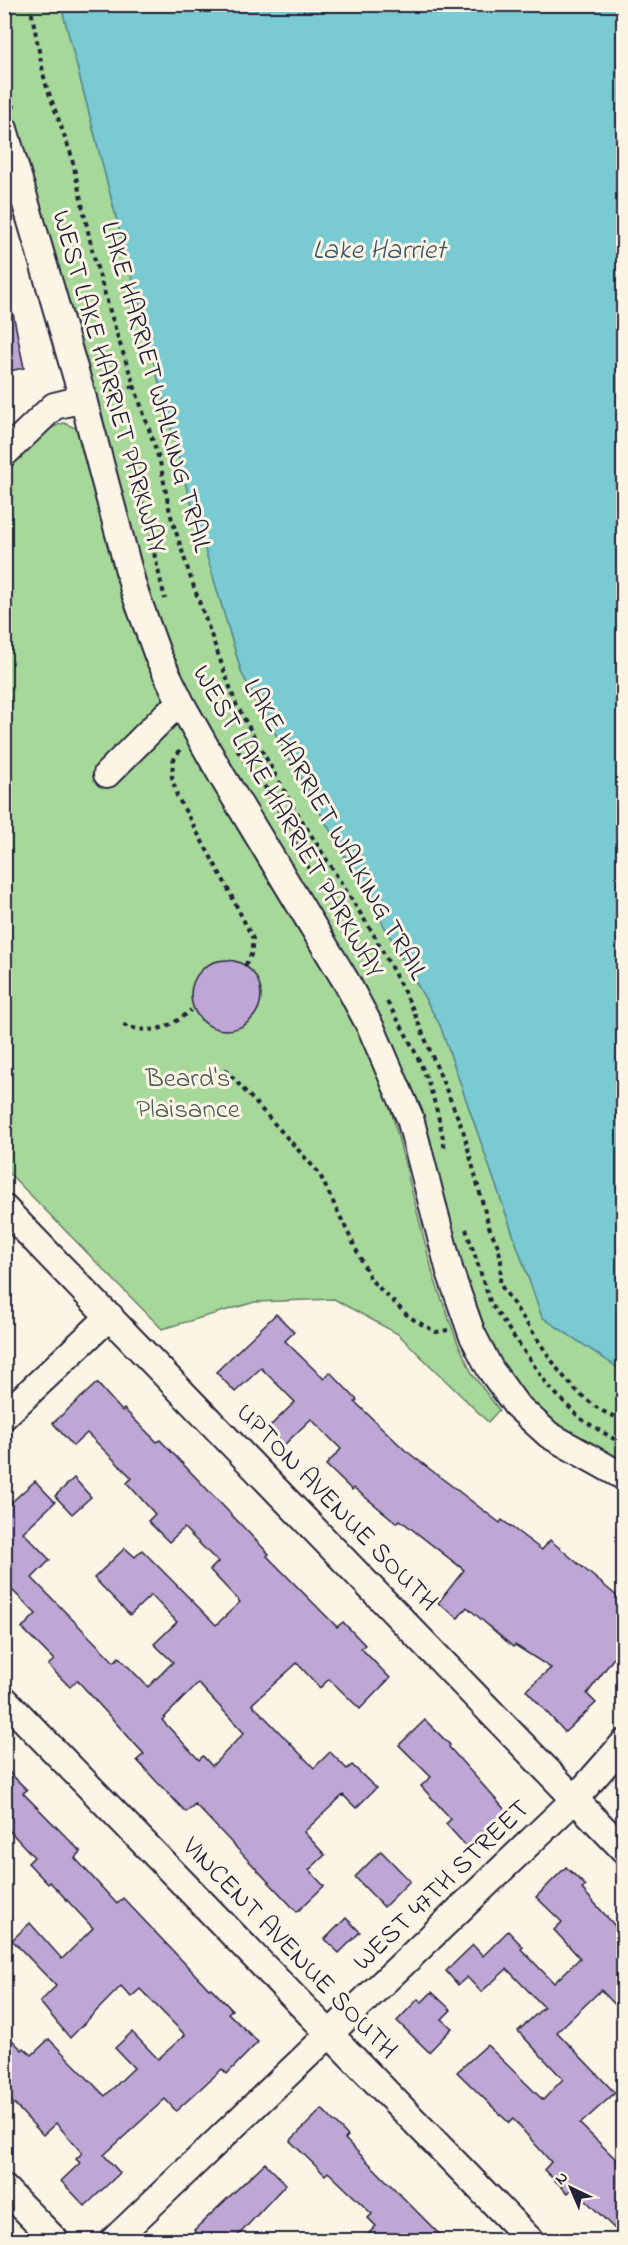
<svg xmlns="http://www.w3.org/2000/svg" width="628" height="2245" font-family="'Indie Flower',sans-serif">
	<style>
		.green { fill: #a6d899; stroke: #647d6a; stroke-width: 1.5 }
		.water { fill: #79cad1; stroke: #568795; stroke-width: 1.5 }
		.building { fill: #bea7d5; stroke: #22223b; stroke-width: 1.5; fill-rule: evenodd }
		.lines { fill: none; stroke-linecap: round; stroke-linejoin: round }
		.minor-casing { stroke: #22223b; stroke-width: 30 }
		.path { stroke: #22223b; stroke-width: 4; stroke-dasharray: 4.5 4.5; stroke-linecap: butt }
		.minor { stroke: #fcf5e5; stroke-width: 26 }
		.labels { text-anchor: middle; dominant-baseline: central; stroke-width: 6; stroke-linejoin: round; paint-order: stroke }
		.street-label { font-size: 27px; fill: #22223b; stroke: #fcf5e5 }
		.park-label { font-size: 27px; fill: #4a5957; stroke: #fcf5e5 }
		.water-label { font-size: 28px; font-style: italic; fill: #3c5468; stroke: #fcf5e5 }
	</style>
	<rect width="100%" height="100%" fill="#fcf5e5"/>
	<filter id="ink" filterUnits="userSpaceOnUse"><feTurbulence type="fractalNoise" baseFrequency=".0167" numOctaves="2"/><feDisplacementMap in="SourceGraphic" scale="12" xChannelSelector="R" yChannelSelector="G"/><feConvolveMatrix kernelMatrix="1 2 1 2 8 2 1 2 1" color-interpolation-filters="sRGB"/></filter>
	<g filter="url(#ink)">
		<g class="green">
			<path d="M4 5H61L185 482 242 674 440 1025 542 1317 623 1371V1465L554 1426 490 1369 410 1118 183 707 5 129Z"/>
			<path d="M64 423 80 430 126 593 382 1074 434 1278 457 1341 473 1375 499 1410 488 1422 398 1334 334 1299 255 1302 162 1329 5 1169V470C22 453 41 429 64 423Z"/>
		</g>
		<path class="water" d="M61 5H623V1371L542 1317 440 1025 242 674 185 482Z"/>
		<g class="building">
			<path d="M13 313 24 368 4 372V314Z"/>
			<circle cx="226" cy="995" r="35"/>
			<path d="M276 1314 294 1332 285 1341 324 1379 330 1372 357 1400 355 1402 405 1450 500 1523 502 1520 542 1550 550 1540 624 1602V1644L587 1694 596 1703 565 1732 526 1690 551 1668 515 1645 513 1647 467 1607 458 1618 438 1603 464 1570 400 1520 397 1523 354 1488 352 1490 326 1465 341 1449 311 1419 284 1445 268 1428 295 1402 261 1368 235 1392 216 1372Z"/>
			<path d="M97 1383 122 1411 124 1409 157 1442 160 1440 269 1554 267 1556 337 1627 343 1622 365 1645 361 1648 390 1678 360 1709 329 1679 320 1688 297 1663 252 1704 314 1768 330 1752 347 1769 352 1765 376 1788 356 1808 343 1795 304 1832 325 1855 309 1870 324 1886 297 1912 195 1804 186 1812 156 1781 137 1760 144 1754 77 1680 70 1687 48 1665 54 1660 22 1628 36 1614 4 1582V1509L35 1481 55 1502 23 1532 50 1560 32 1578 114 1662 119 1657 148 1687 173 1662 154 1644 177 1622 151 1595 130 1615 94 1578 125 1548 135 1557 142 1550 216 1625 240 1602 210 1570 218 1562 184 1528 169 1542 148 1521 155 1514 127 1483 132 1478 87 1433 73 1446 53 1423ZM198 1683 244 1733 212 1766 203 1756 199 1760 162 1720Z"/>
			<path d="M74 1478 91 1497 72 1514 55 1496Z"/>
			<path d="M425 1720 450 1745 449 1747 506 1811 467 1847 446 1824 451 1819 421 1786 431 1777 399 1745Z"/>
			<path d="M4 1767 27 1790 23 1793 81 1852 75 1858 117 1904 123 1898 209 1989 211 1988 232 2010 228 2013 258 2042 227 2074 222 2069 176 2111 165 2099 104 2155 120 2173 85 2206 61 2181 80 2163 76 2159 82 2153 56 2123 43 2135 4 2093V2032L22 2050 24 2048 32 2055 49 2039 105 2096 134 2068 115 2048 132 2032 158 2059 185 2035 140 1989 131 1997 121 1986 70 2038 40 2002 56 1986 12 1940 30 1923 62 1959 93 1928 50 1882 48 1884 28 1863 34 1857 4 1825Z"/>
			<path d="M381 1851 410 1881 384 1907 355 1877Z"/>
			<path d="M566 1867 586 1886 582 1889 624 1936V2014L601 1990 557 2032 615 2093 580 2124 624 2167V2238L573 2188 568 2193 544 2170 551 2162 513 2119 509 2123 457 2072 487 2045 543 2100 563 2079 518 2031 544 2007 507 1969 481 1992 467 1977 458 1985 446 1971 473 1945 483 1956 508 1931 523 1947 521 1949 554 1983 580 1958 554 1930 562 1922 536 1897Z"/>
			<path d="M346 1918 360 1932 339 1953 325 1939Z"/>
			<path d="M432 1992 451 2010 442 2019 452 2028 429 2052 397 2021 418 1999 422 2002Z"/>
			<path d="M322 2109 348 2136 345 2139 446 2241H361L376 2226 368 2218 372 2214 328 2172 325 2175 290 2141Z"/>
			<path d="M265 2163 286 2184 233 2241H204L194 2230Z"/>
		</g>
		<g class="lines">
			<defs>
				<g id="minor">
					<path d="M4 129 83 399 134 590 158 656 183 707 222 776 347 983 372 1030 410 1118 450 1272 472 1334 490 1369 516 1405 549 1435 624 1477"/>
					<path d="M4 454 54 406 83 399"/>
					<path d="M107 774 168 713 183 707"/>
					<path d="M4 1208 624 1850"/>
					<path d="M4 1416 110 1316"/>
					<path d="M4 1699 530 2240"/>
					<path d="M4 2188 55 2240"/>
					<path d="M114 2240 574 1800 624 1743"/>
				</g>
			</defs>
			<use href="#minor" class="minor-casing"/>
			<g class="path">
				<path d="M30 4 45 82 71 154 93 254 118 338 160 462 170 513 190 576 236 704 291 803 374 935 411 1005 463 1130 489 1227 498 1246 501 1260 500 1284 559 1371 577 1392 600 1410 624 1421"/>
				<path d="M4 70 14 108"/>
				<path d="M103 393 135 386"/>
				<path d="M123 451 133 465 165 599"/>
				<path d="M180 750 173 761 172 777 177 796 223 879 253 939 251 955 245 966"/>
				<path d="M237 750 271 795 309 869"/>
				<path d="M387 1002C419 1054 435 1089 445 1150"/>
				<path d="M123 1025C152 1035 169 1029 191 1010"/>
				<path d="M225 1069 319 1173 371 1280 409 1317 436 1332 448 1330"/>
				<path d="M466 1229 491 1304 549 1387 581 1419 624 1445"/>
			</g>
			<use href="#minor" class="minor"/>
		</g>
	</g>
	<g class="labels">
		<g class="street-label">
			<text transform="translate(108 382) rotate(74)">WEST LAKE HARRIET PARKWAY</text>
			<text transform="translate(155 387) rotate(74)">LAKE HARRIET WALKING TRAIL</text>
			<text transform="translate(287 822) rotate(60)">WEST LAKE HARRIET PARKWAY</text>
			<text transform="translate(334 830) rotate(60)">LAKE HARRIET WALKING TRAIL</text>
			<text transform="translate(336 1508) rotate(46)">UPTON AVENUE SOUTH</text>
			<text transform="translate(442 1886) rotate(-44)">WEST 47TH STREET</text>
			<text transform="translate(289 1949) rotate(46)">VINCENT AVENUE SOUTH</text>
		</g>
		<g class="park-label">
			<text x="188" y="1079">Beard's<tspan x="188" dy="31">Plaisance</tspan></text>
		</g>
		<g class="water-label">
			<text x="379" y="251">Lake Harriet</text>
		</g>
	</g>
	<rect width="628" height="2245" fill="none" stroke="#fcf5e5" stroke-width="24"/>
	<rect x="12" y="12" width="604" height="2221" fill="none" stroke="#22223b" stroke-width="2" filter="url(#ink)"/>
	<g transform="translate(571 2188) rotate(316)" stroke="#fcf5e5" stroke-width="4.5" paint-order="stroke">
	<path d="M0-4.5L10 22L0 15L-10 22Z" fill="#22223b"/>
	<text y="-9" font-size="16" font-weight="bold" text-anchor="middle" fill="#22223b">N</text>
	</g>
</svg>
